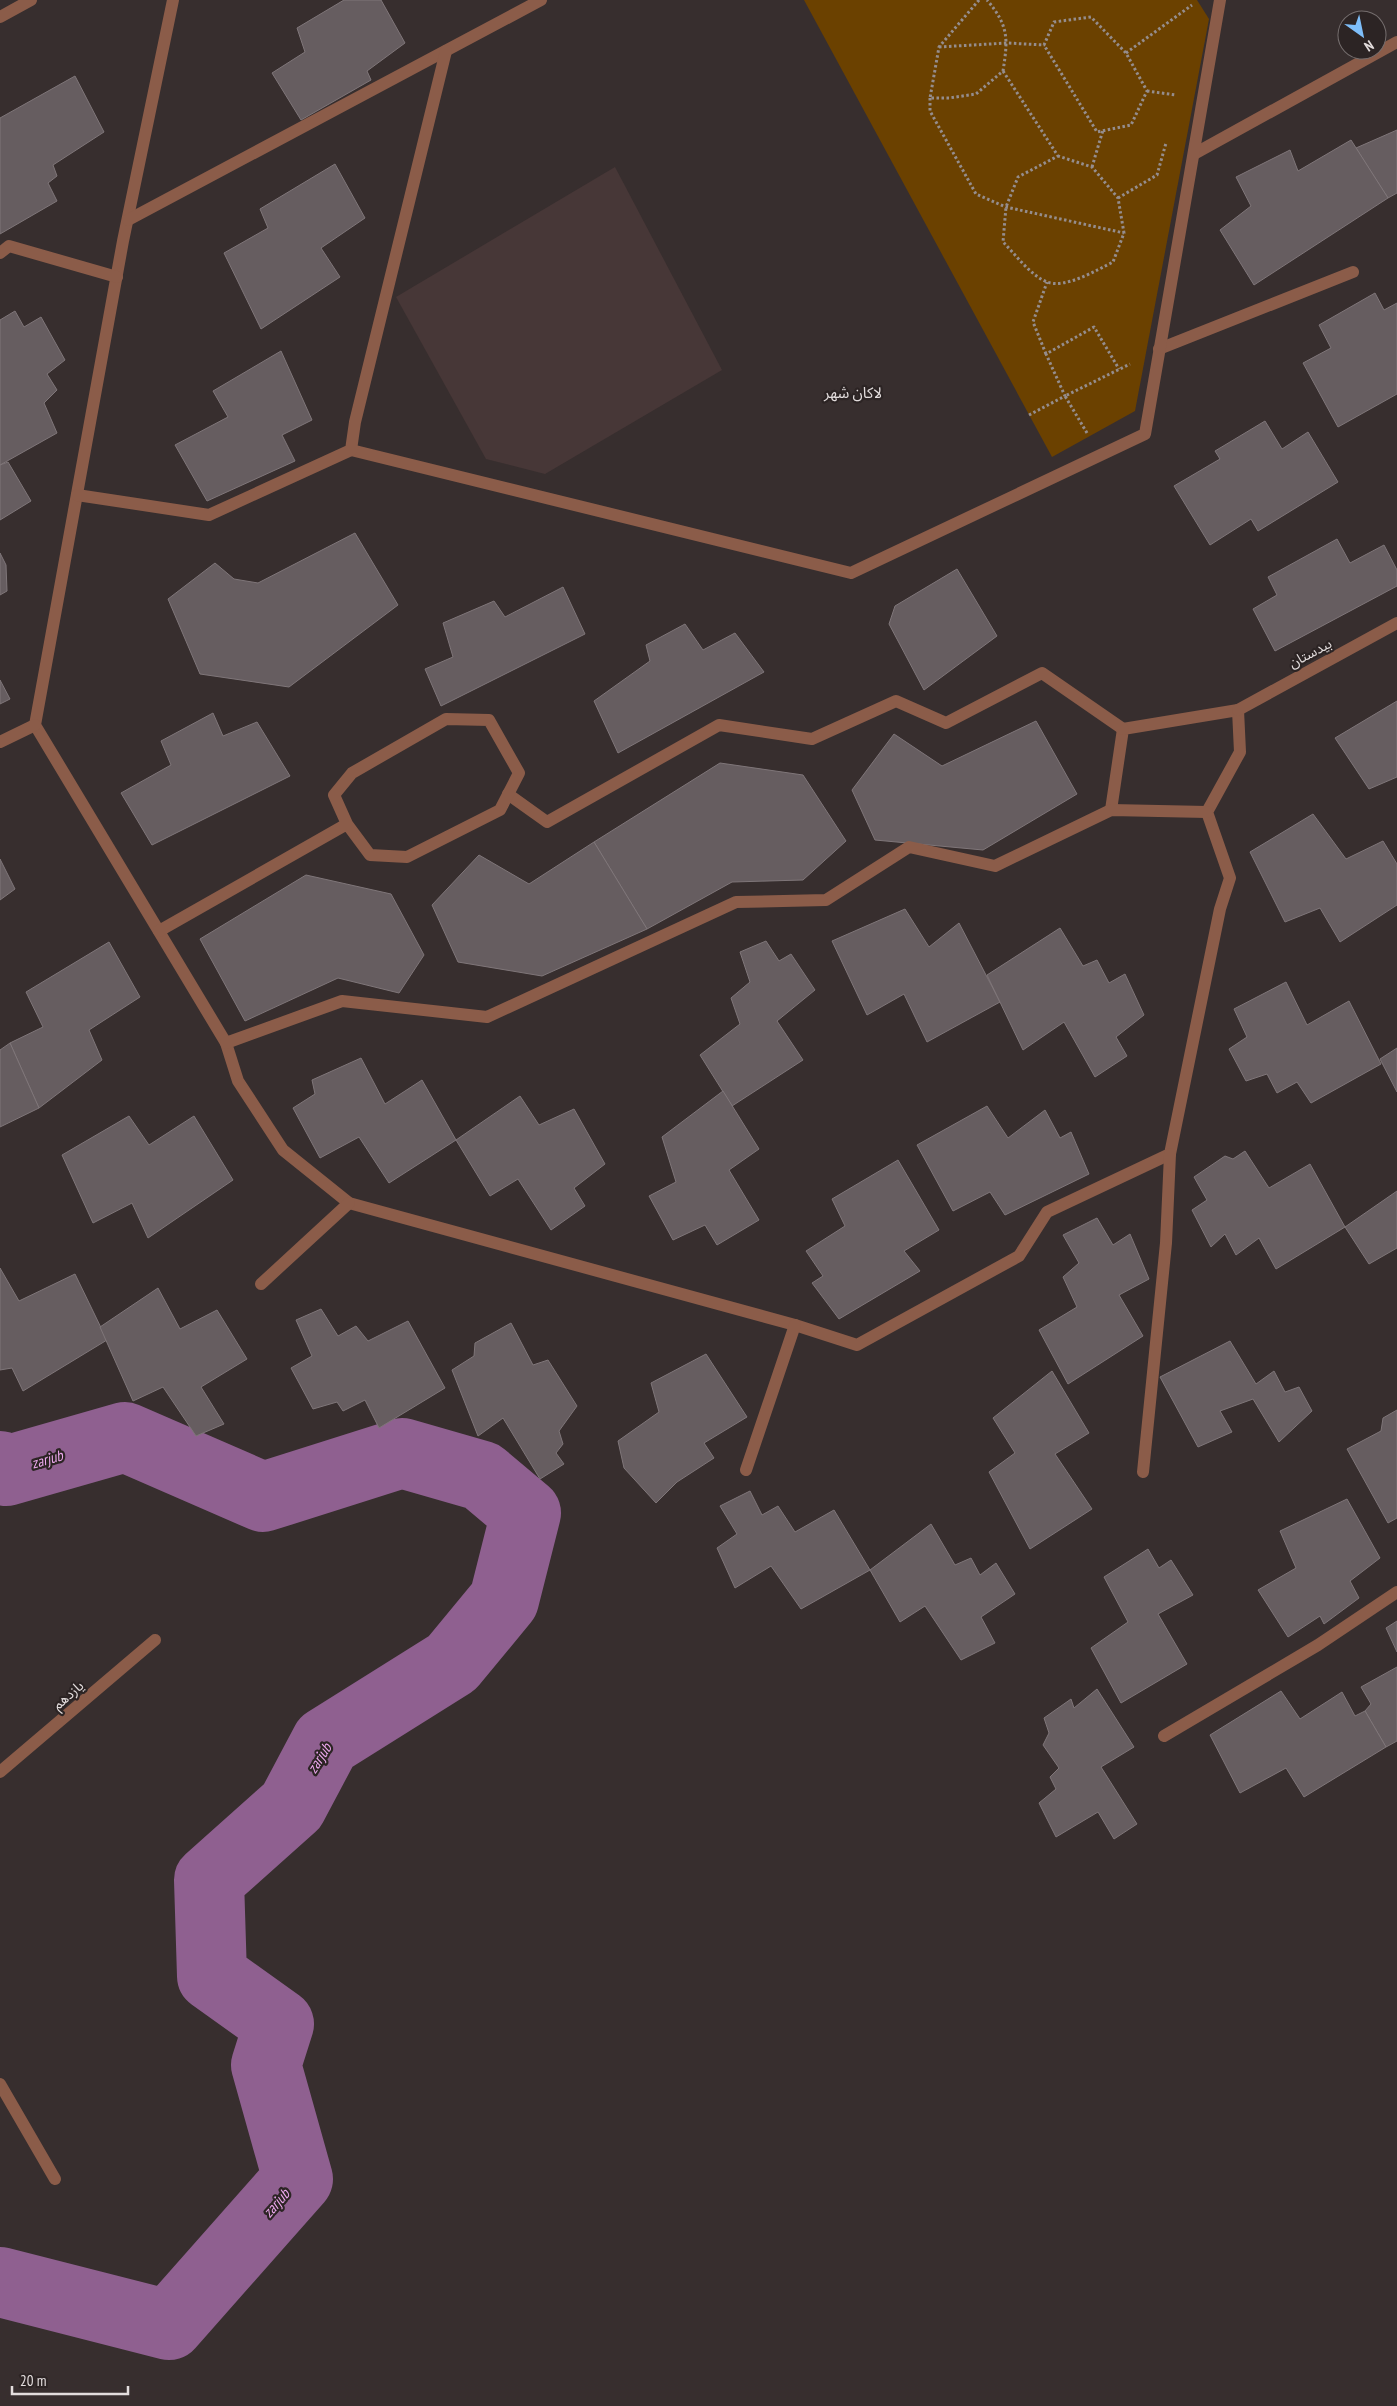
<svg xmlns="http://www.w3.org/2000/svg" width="1397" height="2406" font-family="'PT Sans Narrow','Noto Sans Arabic',sans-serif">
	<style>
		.built { fill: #473737 }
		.green { fill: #6b4100 }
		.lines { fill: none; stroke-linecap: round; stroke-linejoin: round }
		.river { stroke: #8f6090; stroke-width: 70 }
		.building { fill: #665d60; stroke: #7f7679 }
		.path { stroke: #958d8d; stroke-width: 3; stroke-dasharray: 2.5 2.5; stroke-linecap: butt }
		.minor { stroke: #8b5c49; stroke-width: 12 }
		.labels { text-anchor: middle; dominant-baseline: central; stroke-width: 4.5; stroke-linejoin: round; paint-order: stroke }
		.street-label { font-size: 14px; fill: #e3dddd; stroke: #2c2424 }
		.neighbourhood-label { font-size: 15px; fill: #e3dddd; stroke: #2c2424 }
		.water-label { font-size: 15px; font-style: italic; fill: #eea9ef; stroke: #2c2424 }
	</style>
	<rect width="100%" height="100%" fill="#372e2e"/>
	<path class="built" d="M615 167 722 370 545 474 486 459 396 297Z"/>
	<path class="green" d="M804 0H1197L1209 19 1135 411 1052 457Z"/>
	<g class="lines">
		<path class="river" d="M0 1466 6 1471 125 1437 263 1497 402 1453 482 1476 526 1513 504 1600 452 1663 326 1742 292 1806 209 1880 212 1976 279 2024 266 2065 298 2179 169 2325 0 2282"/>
	</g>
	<g class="building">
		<path d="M344 0H381L405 43 367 71 371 80 301 120 272 73 305 52 297 28Z"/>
		<path d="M75 76 104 132 53 165 57 176 48 183 57 201 0 234V118Z"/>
		<path d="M1397 130V193L1388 198 1356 148Z"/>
		<path d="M1351 140 1388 198 1254 285 1220 230 1251 206 1236 177 1290 150 1298 171Z"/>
		<path d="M335 164 365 218 321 248 340 277 261 329 224 253 268 228 260 209Z"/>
		<path d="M1375 293 1384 310 1397 303V394L1338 427 1303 363 1331 348 1319 325Z"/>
		<path d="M15 311 24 327 41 317 65 360 47 374 57 390 44 403 57 433 0 465V320Z"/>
		<path d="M281 351 312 420 282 435 295 461 207 501 175 445 228 417 213 391Z"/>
		<path d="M1265 421 1282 449 1308 432 1338 482 1258 531 1251 519 1210 545 1174 486 1220 459 1215 451Z"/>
		<path d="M8 462 31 501 0 520V465Z"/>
		<path d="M355 533 398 605 289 687 200 674 168 599 215 563 234 579 258 583Z"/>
		<path d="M1337 539 1350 563 1384 545 1397 570V586L1275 651 1253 609 1277 595 1268 577Z"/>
		<path d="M0 553 6 565 7 591 0 595Z"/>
		<path d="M957 569 997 636 924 690 889 624 895 606Z"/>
		<path d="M563 587 585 634 441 706 425 669 453 657 443 623 494 601 505 617Z"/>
		<path d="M685 624 703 650 735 633 764 672 618 753 594 701 650 661 646 645Z"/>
		<path d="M0 680 10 699 0 704Z"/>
		<path d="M1397 701V777L1369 789 1335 738Z"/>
		<path d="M213 713 223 736 257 722 290 776 152 845 121 793 171 765 161 741Z"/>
		<path d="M1036 721 1077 794 983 850 875 840 852 790 894 734 942 766Z"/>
		<path d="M720 763 803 775 846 841 803 880 732 882 647 929 594 842Z"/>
		<path d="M1313 814 1346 859 1383 841 1397 864V905L1340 942 1320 908 1285 922 1250 852Z"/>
		<path d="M594 842 647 929 542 976 458 962 432 905 479 855 529 884Z"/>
		<path d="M0 859 15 889 0 900Z"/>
		<path d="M306 875 391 894 424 955 399 993 338 978 245 1021 200 939Z"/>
		<path d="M905 909 929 947 959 923 1000 1002 927 1042 904 994 867 1015 832 941Z"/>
		<path d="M1060 928 1083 966 1097 960 1109 983 1125 974 1144 1015 1116 1037 1127 1056 1095 1077 1064 1022 1023 1050 987 975Z"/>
		<path d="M766 941 779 961 791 954 815 990 777 1021 803 1060 732 1106 700 1055 740 1024 731 998 750 982 740 952Z"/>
		<path d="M109 942 140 997 89 1030 102 1060 39 1108 10 1043 43 1027 26 992Z"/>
		<path d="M1286 982 1307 1025 1349 1001 1381 1064 1311 1103 1297 1082 1277 1093 1267 1074 1246 1081 1229 1049 1247 1037 1234 1009Z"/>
		<path d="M10 1043 39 1108 0 1127V1050Z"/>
		<path d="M1397 1048V1092L1380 1059Z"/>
		<path d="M361 1058 385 1104 422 1080 456 1140 389 1183 359 1137 320 1158 293 1108 315 1094 312 1080Z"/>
		<path d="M723 1091 759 1149 729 1170 759 1220 717 1245 705 1225 673 1240 649 1196 676 1182 662 1137Z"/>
		<path d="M520 1096 539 1125 574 1109 605 1164 574 1188 585 1206 551 1230 518 1179 490 1196 456 1140Z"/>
		<path d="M987 1106 1008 1138 1045 1110 1060 1138 1071 1132 1089 1174 1005 1215 990 1192 953 1211 917 1145Z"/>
		<path d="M129 1116 149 1145 194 1116 233 1180 148 1238 132 1203 93 1223 62 1155Z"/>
		<path d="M1245 1151 1269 1188 1310 1164 1345 1227 1276 1269 1259 1238 1236 1255 1225 1234 1211 1247 1192 1210 1207 1200 1194 1177 1225 1156 1233 1159Z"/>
		<path d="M898 1160 939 1230 904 1251 920 1271 839 1319 812 1283 823 1276 806 1251 845 1226 832 1199Z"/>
		<path d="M1397 1191V1248L1369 1264 1345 1227Z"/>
		<path d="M1097 1218 1113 1245 1130 1234 1149 1279 1119 1295 1143 1336 1068 1384 1039 1330 1077 1307 1063 1277 1079 1263 1063 1235Z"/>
		<path d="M0 1268 19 1301 75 1274 107 1340 23 1391 12 1368 0 1370Z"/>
		<path d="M158 1288 180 1329 217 1310 247 1359 201 1387 224 1424 196 1436 163 1387 133 1401 100 1327Z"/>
		<path d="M321 1309 338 1336 356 1326 368 1341 408 1321 445 1388 379 1428 365 1400 343 1411 337 1402 313 1409 291 1368 312 1356 296 1320Z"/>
		<path d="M511 1323 533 1365 548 1360 577 1406 559 1431 563 1444 556 1453 564 1464 540 1479 503 1418 478 1436 452 1370 474 1356 475 1343Z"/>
		<path d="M1230 1341 1256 1384 1274 1371 1285 1392 1299 1387 1312 1411 1279 1442 1253 1399 1220 1411 1232 1432 1198 1447 1160 1377Z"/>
		<path d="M706 1354 747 1417 704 1443 714 1458 677 1482 656 1503 624 1468 618 1441 659 1412 651 1383Z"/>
		<path d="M1052 1371 1089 1433 1055 1454 1092 1509 1030 1549 989 1472 1015 1453 993 1418Z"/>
		<path d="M1397 1410V1518L1388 1523 1347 1449 1381 1431 1383 1418Z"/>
		<path d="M750 1491 762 1515 778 1506 795 1532 834 1510 870 1570 801 1609 771 1566 735 1588 717 1548 737 1534 720 1506Z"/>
		<path d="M1347 1499 1380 1558 1350 1581 1359 1598 1324 1624 1320 1616 1288 1637 1258 1590 1296 1568 1280 1531Z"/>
		<path d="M931 1524 955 1565 971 1558 980 1575 996 1563 1015 1594 981 1617 995 1643 961 1660 925 1606 900 1622 870 1570Z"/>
		<path d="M1148 1549 1159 1568 1171 1560 1193 1595 1158 1614 1187 1664 1121 1703 1091 1648 1128 1622 1104 1577Z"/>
		<path d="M1397 1621V1652L1386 1628Z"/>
		<path d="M1397 1667V1741L1386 1747 1365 1711 1371 1704 1361 1687Z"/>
		<path d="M1097 1689 1134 1747 1101 1767 1137 1824 1114 1839 1098 1812 1056 1837 1039 1803 1056 1789 1050 1777 1059 1768 1043 1745 1049 1733 1044 1718 1071 1699 1074 1708Z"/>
		<path d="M1281 1691 1300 1719 1342 1692 1355 1716 1365 1711 1386 1747 1304 1797 1286 1768 1240 1793 1210 1735Z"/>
	</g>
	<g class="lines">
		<g class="path">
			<path d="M979 0 939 47 930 98H949L976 94 1003 71C1008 39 1009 26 987 0"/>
			<path d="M939 47 1007 43 1044 45 1054 22 1091 17 1126 53 1147 91 1131 125 1097 132 1044 45"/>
			<path d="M1126 53 1192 5"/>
			<path d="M1003 71 1058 156 1018 177 1006 207 1003 242C1016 255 1030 275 1047 282 1065 289 1097 270 1113 262L1124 233 1118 198 1092 167 1058 156"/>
			<path d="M1147 91 1176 95"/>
			<path d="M930 98V111L976 194 1006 207 1124 233"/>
			<path d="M1092 167 1103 130"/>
			<path d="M1118 198 1157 175 1166 143"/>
			<path d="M1046 354 1033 322 1047 282"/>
			<path d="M1029 415 1065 396 1046 354 1094 327 1119 369"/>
			<path d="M1087 433 1065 396 1130 364"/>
		</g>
		<g class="minor">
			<path d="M173 0 123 241 35 725 226 1043 238 1081 283 1150 349 1203 795 1325 857 1345 1019 1256 1047 1212 1170 1154 1220 909 1230 878 1207 812 1240 752 1238 710 1123 729 1111 810"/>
			<path d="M0 17 31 0"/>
			<path d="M1194 154 1397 42"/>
			<path d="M128 220 541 0"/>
			<path d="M0 253 9 246 117 277"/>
			<path d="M1159 349 1353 272"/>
			<path d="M351 450 851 573 1145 434 1220 0"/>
			<path d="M77 495 209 515 351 450 355 422 446 51"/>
			<path d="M1238 710 1397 623"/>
			<path d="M0 742 35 725"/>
			<path d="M508 794 547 822 719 725 812 739 896 701 946 723 1042 673 1123 729"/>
			<path d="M159 931 347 824 370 855 407 857 500 810 519 773 489 720 446 719 352 773 334 795 347 824"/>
			<path d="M226 1043 342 1001 487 1017 736 902 826 900 909 847 995 866 1111 810 1207 812"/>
			<path d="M261 1284 349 1203"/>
			<path d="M746 1470 795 1325"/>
			<path d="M1143 1472 1166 1243 1170 1154"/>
			<path d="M1164 1736 1318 1645 1397 1592"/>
			<path d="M0 1772 155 1640"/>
			<path d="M0 2084 55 2179"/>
		</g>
	</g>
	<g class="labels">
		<g class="street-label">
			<text transform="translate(1310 653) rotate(-28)">بیدستان</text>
			<text transform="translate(68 1695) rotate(-41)">یازدهم</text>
		</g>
		<g class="neighbourhood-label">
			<text x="853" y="392">لاکان شهر</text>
		</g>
		<g class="water-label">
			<text transform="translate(47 1459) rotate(-16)">zarjub</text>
			<text transform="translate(319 1758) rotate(-58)">zarjub</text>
			<text transform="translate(276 2203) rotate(-49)">zarjub</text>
		</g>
	</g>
	<g transform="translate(1362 35) rotate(147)"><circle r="24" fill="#2c2424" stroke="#756e6e"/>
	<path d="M0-4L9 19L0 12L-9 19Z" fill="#7ebef9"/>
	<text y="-8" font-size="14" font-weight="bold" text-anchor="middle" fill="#e3dddd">N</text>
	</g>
	<path d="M12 2386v8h116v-8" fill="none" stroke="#e3dddd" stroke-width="2.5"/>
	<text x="20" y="2386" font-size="15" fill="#e3dddd" stroke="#2c2424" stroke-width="4" paint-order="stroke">20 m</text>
</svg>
